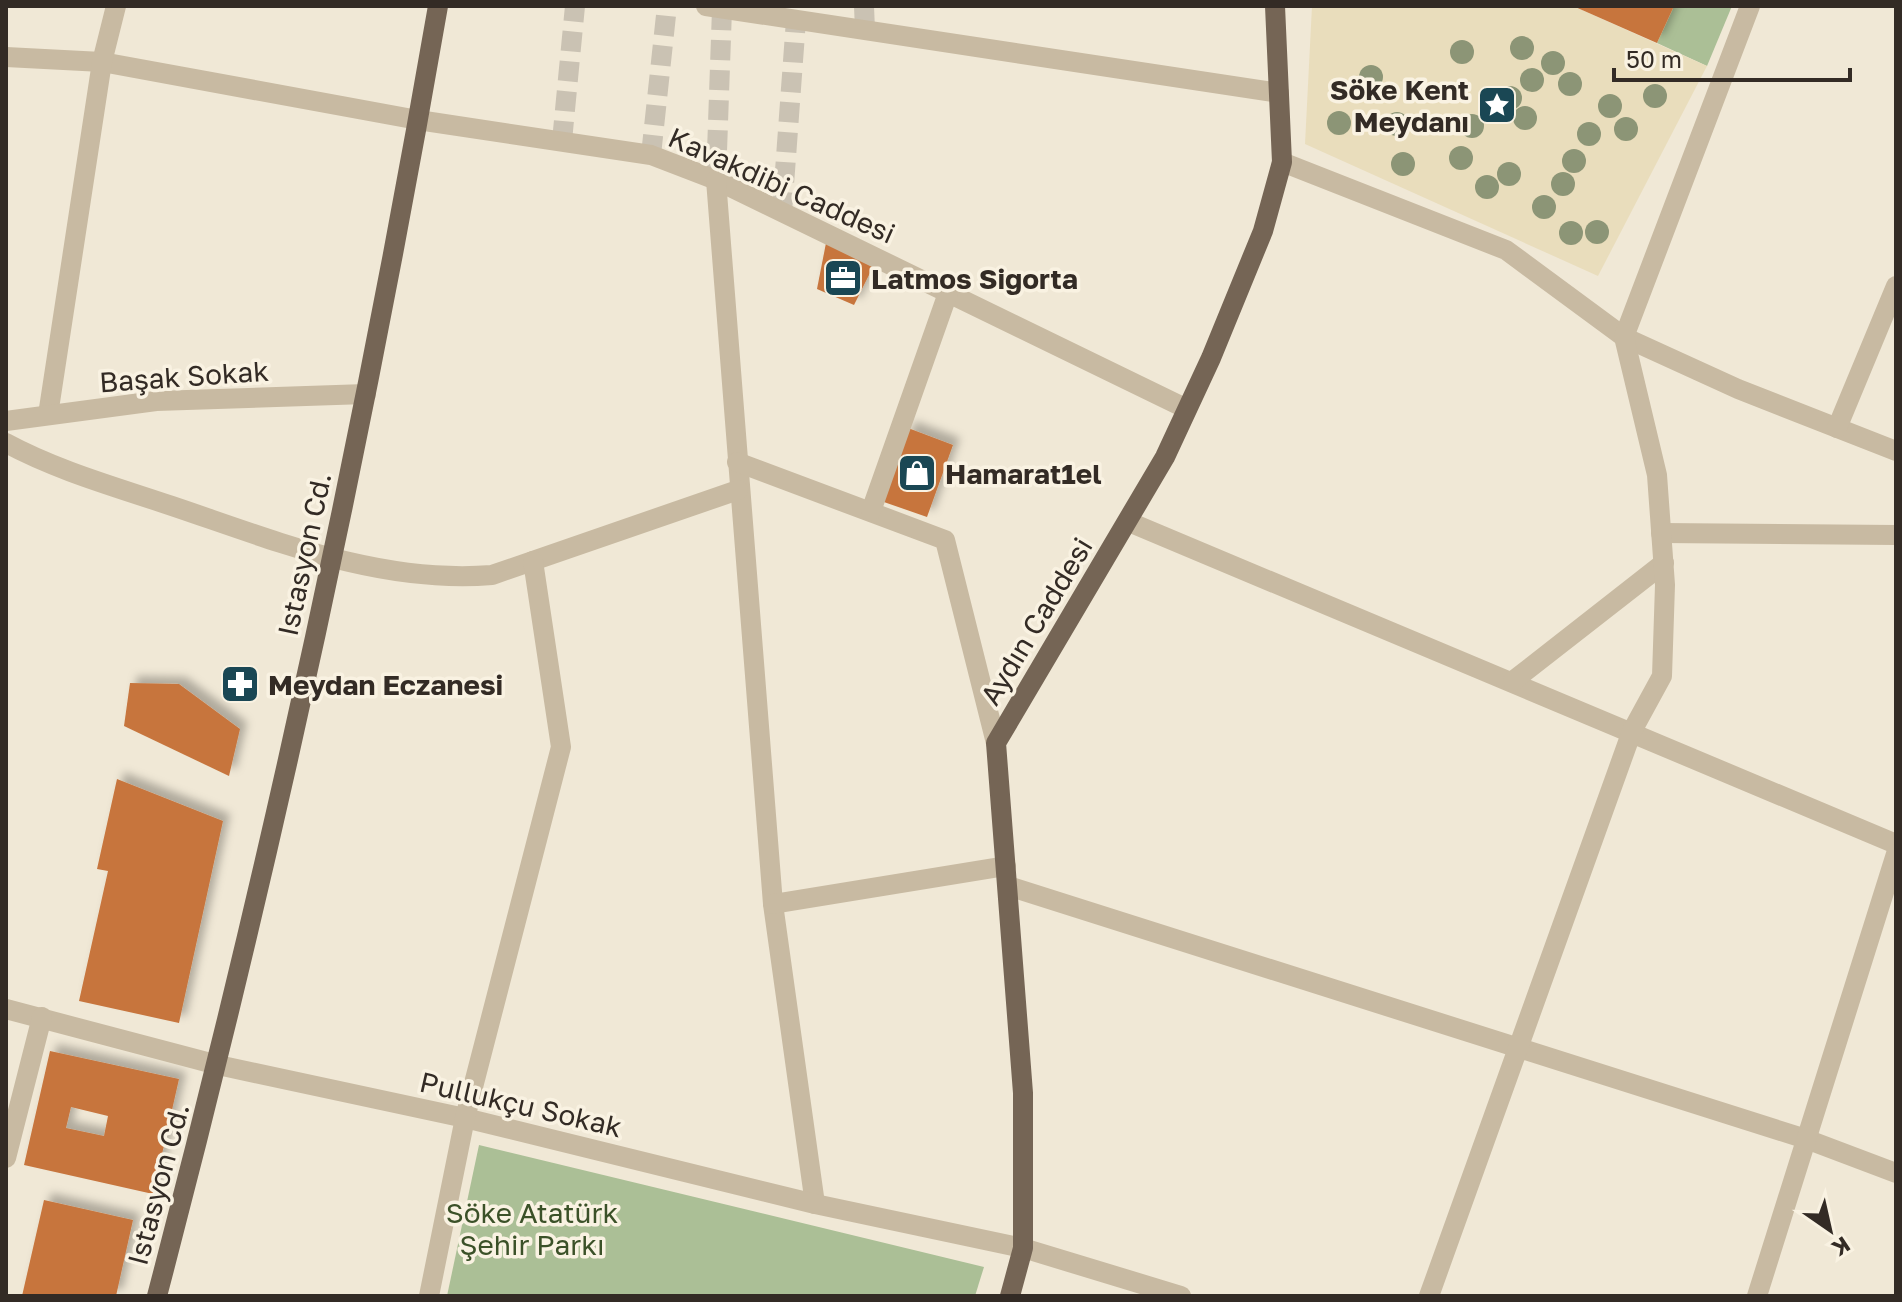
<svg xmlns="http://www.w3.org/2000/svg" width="1902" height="1302" font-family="'Golos Text',sans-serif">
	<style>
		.green { fill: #abbf96 }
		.plaza { fill: #e9ddbc }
		.building { fill: #c7753d; fill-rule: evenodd; filter: url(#shadow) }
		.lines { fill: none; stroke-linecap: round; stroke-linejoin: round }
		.minor-tunnel { stroke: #cac2b3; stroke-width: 20; stroke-dasharray: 20 10; stroke-linecap: butt }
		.minor { stroke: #c8baa2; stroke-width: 20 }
		.major { stroke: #756555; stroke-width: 20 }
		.tree { fill: #8c9576 }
		.labels { text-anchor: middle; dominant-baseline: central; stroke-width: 7; stroke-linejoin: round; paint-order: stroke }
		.poi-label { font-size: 28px; font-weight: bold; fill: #332b25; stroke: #f9f2e2; text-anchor: start }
		.street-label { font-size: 28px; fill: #332b25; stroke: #f9f2e2 }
		.park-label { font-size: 28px; fill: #3b5128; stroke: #f9f2e2 }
	</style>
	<defs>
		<filter id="shadow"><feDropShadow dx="7" dy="-7" stdDeviation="4" flood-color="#0004"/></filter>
	</defs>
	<rect width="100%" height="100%" fill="#f0e8d6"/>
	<g class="green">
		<path d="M1674 6H1732L1707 66 1657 43Z"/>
		<path d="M479 1145 984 1267 975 1296H447Z"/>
	</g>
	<path class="plaza" d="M1312 6H1573L1707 66 1598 276 1305 144Z"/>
	<g class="building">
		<path d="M1573 6H1674L1657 43Z"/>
		<path d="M826 243 873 267 854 305 817 289Z"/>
		<path d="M908 428 953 445 927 517 881 501Z"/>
		<path d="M130 683 179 684 240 729 229 776 124 726Z"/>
		<path d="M117 779 223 821 179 1023 79 1001 108 871 97 869Z"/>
		<path d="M50 1051 179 1079 153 1194 24 1165ZM71 1107 108 1116 104 1136 66 1128Z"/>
		<path d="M44 1200 133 1220 116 1296H22Z"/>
	</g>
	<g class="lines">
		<g class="minor-tunnel">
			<path d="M864 6 865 30"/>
			<path d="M562 141 575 6"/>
			<path d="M651 155 667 6"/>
			<path d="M716 180 722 9"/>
			<path d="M782 212 796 20"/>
		</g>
		<g class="minor">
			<path d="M706 6 1279 93"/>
			<path d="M6 57 102 62 418 120 651 155 716 180 1187 409"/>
			<path d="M1282 162 1506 250 1624 337 1738 389 1896 451"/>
			<path d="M716 180 773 904 815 1204"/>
			<path d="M48 415 102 62 116 6"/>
			<path d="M6 421 156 401 366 394"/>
			<path d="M1837 428 1896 286"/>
			<path d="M6 443C58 471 116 487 172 506 276 541 380 584 492 575L738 490"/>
			<path d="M737 462 945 540 996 743"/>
			<path d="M871 511 948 293"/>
			<path d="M1129 522 1896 844"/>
			<path d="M1661 533 1896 535"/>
			<path d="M1513 681 1664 563"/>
			<path d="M1008 886 1806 1139 1896 1173"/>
			<path d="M773 904 1006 866"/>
			<path d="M6 1009 218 1065 465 1118 815 1204 1023 1248 1181 1296"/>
			<path d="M6 1158 42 1017"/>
			<path d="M429 1296 465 1118 561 747 533 561"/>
			<path d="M1429 1296 1632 731 1662 676 1665 585 1657 475 1624 337 1750 6"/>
			<path d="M1757 1296 1896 854"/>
		</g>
		<g class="major">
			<path d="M157 1296C269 870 363 440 438 6"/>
			<path d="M1010 1296 1023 1248V1093L996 743 1165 457 1211 358 1263 231 1282 162 1275 6"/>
		</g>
	</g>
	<g class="tree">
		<circle cx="1522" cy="48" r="12"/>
		<circle cx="1462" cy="52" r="12"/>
		<circle cx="1553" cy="63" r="12"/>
		<circle cx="1371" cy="77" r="12"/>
		<circle cx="1532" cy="80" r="12"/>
		<circle cx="1570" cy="84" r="12"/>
		<circle cx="1655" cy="96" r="12"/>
		<circle cx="1510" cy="98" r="12"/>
		<circle cx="1610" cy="106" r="12"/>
		<circle cx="1525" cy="118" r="12"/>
		<circle cx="1339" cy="123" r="12"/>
		<circle cx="1397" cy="124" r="12"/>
		<circle cx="1472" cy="126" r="12"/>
		<circle cx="1626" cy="129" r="12"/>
		<circle cx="1589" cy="134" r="12"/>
		<circle cx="1461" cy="158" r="12"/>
		<circle cx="1574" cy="161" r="12"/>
		<circle cx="1403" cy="164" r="12"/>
		<circle cx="1509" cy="174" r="12"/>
		<circle cx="1563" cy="184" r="12"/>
		<circle cx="1487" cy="187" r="12"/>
		<circle cx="1544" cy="207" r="12"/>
		<circle cx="1597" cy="232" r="12"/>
		<circle cx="1571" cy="233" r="12"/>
	</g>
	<defs>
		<symbol id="sight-square" viewBox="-11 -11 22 22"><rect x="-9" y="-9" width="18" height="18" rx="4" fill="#1a4754" stroke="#f9f2e2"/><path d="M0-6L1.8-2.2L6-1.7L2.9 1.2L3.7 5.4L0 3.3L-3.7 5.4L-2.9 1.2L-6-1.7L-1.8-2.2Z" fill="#fff"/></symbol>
		<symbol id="office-square" viewBox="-11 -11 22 22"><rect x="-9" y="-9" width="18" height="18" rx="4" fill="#1a4754" stroke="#f9f2e2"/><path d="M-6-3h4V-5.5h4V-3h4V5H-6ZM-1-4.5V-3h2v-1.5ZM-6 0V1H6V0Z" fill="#fff"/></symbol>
		<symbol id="shop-square" viewBox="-11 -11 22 22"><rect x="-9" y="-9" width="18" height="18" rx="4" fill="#1a4754" stroke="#f9f2e2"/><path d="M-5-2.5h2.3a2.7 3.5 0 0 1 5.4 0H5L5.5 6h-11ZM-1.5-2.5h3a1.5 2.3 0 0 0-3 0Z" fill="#fff"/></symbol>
		<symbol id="pharmacy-square" viewBox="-11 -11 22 22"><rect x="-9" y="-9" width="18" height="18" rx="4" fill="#1a4754" stroke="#f9f2e2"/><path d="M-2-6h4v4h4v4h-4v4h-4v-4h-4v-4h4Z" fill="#fff"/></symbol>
	</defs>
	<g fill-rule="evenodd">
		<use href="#sight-square" x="1475" y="83" width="44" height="44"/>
		<use href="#office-square" x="821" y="256" width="44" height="44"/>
		<use href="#shop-square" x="895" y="451" width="44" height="44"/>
		<use href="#pharmacy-square" x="218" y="662" width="44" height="44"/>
	</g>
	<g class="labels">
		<g class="poi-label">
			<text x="1469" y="89" text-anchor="end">Söke Kent<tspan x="1469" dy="32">Meydanı</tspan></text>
			<text x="871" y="278">Latmos Sigorta</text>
			<text x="945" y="473">Hamarat1el</text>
			<text x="268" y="684">Meydan Eczanesi</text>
		</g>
		<g class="street-label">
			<text transform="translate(782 185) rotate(24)">Kavakdibi Caddesi</text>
			<text transform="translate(184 376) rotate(-4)">Başak Sokak</text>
			<text transform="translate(304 554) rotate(-78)">Istasyon Cd.</text>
			<text transform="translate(1036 621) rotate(-59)">Aydın Caddesi</text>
			<text transform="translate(521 1104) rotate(13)">Pullukçu Sokak</text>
			<text transform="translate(158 1184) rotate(-75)">Istasyon Cd.</text>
		</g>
		<g class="park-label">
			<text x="532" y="1212">Söke Atatürk<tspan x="532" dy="32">Şehir Parkı</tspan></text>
		</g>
	</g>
	<rect width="1902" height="1302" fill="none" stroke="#332b25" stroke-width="16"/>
	<g transform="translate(1830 1230) rotate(146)" stroke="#f9f2e2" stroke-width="6" paint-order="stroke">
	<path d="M0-6L14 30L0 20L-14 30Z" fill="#332b25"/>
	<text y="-12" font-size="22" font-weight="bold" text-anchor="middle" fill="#332b25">K</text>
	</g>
	<path d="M1614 68v12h236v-12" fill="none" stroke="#332b25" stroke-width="4"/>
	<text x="1626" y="68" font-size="24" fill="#332b25" stroke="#f9f2e2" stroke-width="6" paint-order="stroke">50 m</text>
</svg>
